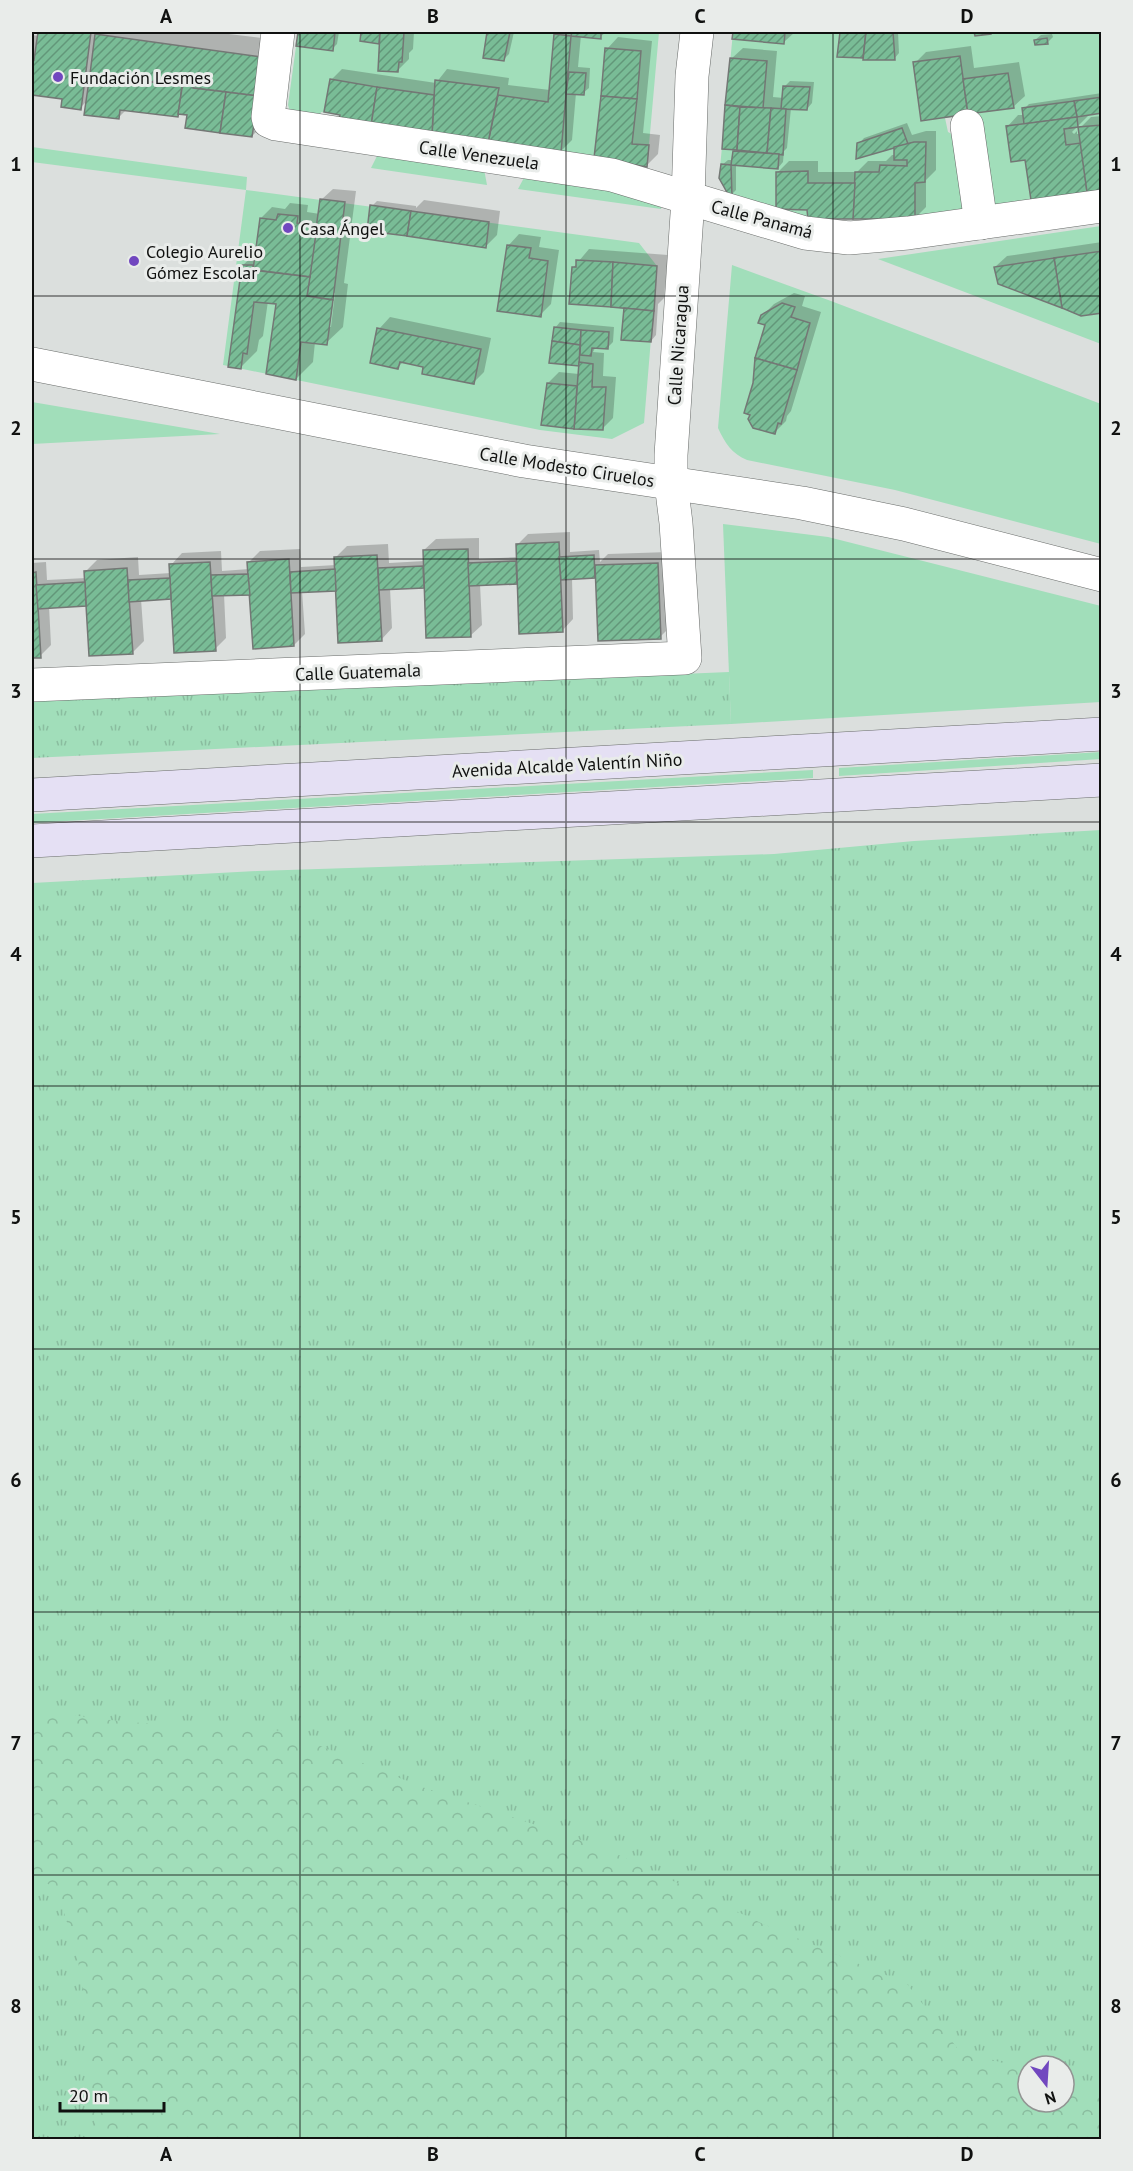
<svg xmlns="http://www.w3.org/2000/svg" width="1133" height="2171" font-family="'PT Sans',sans-serif">
	<style>
		.grass { fill: url(#grass-tufts); fill-rule: evenodd }
		.forest { fill: url(#forest-crowns) }
		.garden { fill: #a1deba }
		.shadow { fill: #0003; fill-rule: evenodd }
		.building { fill: url(#building-hatch); stroke: #747775; stroke-width: 1.5 }
		.lines { fill: none; stroke-linecap: round; stroke-linejoin: round }
		.street-casing { stroke: #696c6a; stroke-width: 34 }
		.secondary-casing { stroke: #696c6a; stroke-width: 34 }
		.street { stroke: #fff; stroke-width: 33 }
		.secondary { stroke: #e5e0f4; stroke-width: 33 }
		.grid { fill: none; stroke: #101110; stroke-width: 1.5; stroke-opacity: 0.55 }
		.poi-dot { fill: #7147bf; stroke: #e9ecea; stroke-width: 2 }
		.labels { text-anchor: middle; dominant-baseline: central; stroke-width: 6; stroke-linejoin: round; paint-order: stroke }
		.poi-label { font-size: 18px; fill: #101110; stroke: #e9ecea; text-anchor: start }
		.street-label { font-size: 18px; fill: #101110; stroke: #e9ecea }
		.neatline { fill: none; stroke: #101110; stroke-width: 2 }
		.grid-label { font-size: 20px; text-anchor: middle; font-weight: bold; fill: #101110 }
	</style>
	<defs>
		<pattern id="grass-tufts" width="24" height="20" patternUnits="userSpaceOnUse" patternTransform="scale(1.5)"><rect width="24" height="20" fill="#a1deba"/><path d="M3 7l-1-3M5 7V3M7 7l1-3M15 17l-1-3M17 17v-4M19 17l1-3" fill="none" stroke="#8abd9f"/></pattern>
		<pattern id="forest-crowns" width="20" height="18" patternUnits="userSpaceOnUse" patternTransform="scale(1.5)"><rect width="20" height="18" fill="#a1deba"/><path d="M2 6a3 3 0 1 1 6 0M12 15a3 3 0 1 1 6 0" fill="none" stroke="#8abd9f"/></pattern>
		<pattern id="building-hatch" width="6" height="6" patternUnits="userSpaceOnUse" patternTransform="scale(1.5)"><rect width="6" height="6" fill="#79bc96"/><path d="M-1 1l2-2M0 6l6-6M5 7l2-2" fill="none" stroke="#629779"/></pattern>
	</defs>
	<rect width="100%" height="100%" fill="#dbdfdd"/>
	<g class="grass">
		<path d="M729 672 731 724 32 758V701Z"/>
		<path d="M1101 830V2139L32 2140V883L257 871 774 854 914 841ZM1028 2066H1064V2102H1028Z"/>
	</g>
	<path class="forest" d="M32 1710 126 1722 283 1731 422 1787 602 1847 761 1923 907 1984 958 2049 1028 2071V2102H1064V2083L1101 2096V2139H100L88 2102 91 2030 77 1956 57 1889 32 1875Z"/>
	<g class="garden">
		<path d="M298 32H659L647 167 338 122 339 115 321 112 319 119 291 114 288 105Z"/>
		<path d="M733 32H1101V190L983 206 977 114 945 118 948 132 965 141 973 208 915 217 808 219 729 196 719 178Z"/>
		<path d="M32 147 247 177 246 190 639 243 657 266 644 423 612 439 540 430 223 365 246 190 32 162Z"/>
		<path d="M378 154 484 169 487 185 371 168Z"/>
		<path d="M526 174 661 200V209L518 189Z"/>
		<path d="M1101 226V344L878 259Z"/>
		<path d="M732 265 831 301 1101 404V544L895 490 747 460C732 454 725 443 718 428Z"/>
		<path d="M32 402 220 434 32 444Z"/>
		<path d="M723 524 828 537 1101 606V702L731 724Z"/>
		<path d="M1101 752V759L839 776V768Z"/>
		<path d="M813 770V778L32 823V814Z"/>
	</g>
	<g class="shadow">
		<path d="M40 32H212L278 40 257 131 252 136 189 114 180 113 178 116 127 109 118 118 88 100 80 108 63 98 32 94V35L39 36Z"/>
		<path d="M300 32H339L337 44 332 49 298 45Z"/>
		<path d="M362 32H414L413 49 409 53V59L398 70 381 40 379 42 361 40Z"/>
		<path d="M488 32H514L509 54 504 59 485 56Z"/>
		<path d="M559 32H606L600 37 581 35 578 67 590 68 589 88 583 93H576L572 140 561 151 340 121 342 114 331 80 342 69 436 83 447 69 509 78 508 85 550 90 555 35Z"/>
		<path d="M734 32H795L784 42 733 38Z"/>
		<path d="M841 32H898L899 53 894 59 839 55Z"/>
		<path d="M1052 34 1053 37 1048 42 1035 40 1041 35Z"/>
		<path d="M618 37 652 41 643 133 660 135 658 154 647 165 596 157 607 49Z"/>
		<path d="M971 46 974 68 1019 62 1025 96 1013 107 915 63 926 52Z"/>
		<path d="M743 48 777 51 773 97 784 98 785 86 790 81 814 82 812 103 807 109 791 108 787 148 784 151 783 162 778 168 736 164V190L731 195 722 165 728 160H733L734 149 727 105 731 59Z"/>
		<path d="M1102 93V112L1089 115 1072 132 1074 134 1077 131V134H1081L1080 128 1091 117 1102 116V189L1026 158 1007 127 1018 115H1025L1024 109 1029 104Z"/>
		<path d="M907 123 912 135 926 131H936V170L926 180V207L915 218 809 208 778 172 789 161H818V172H857L868 161H886L892 155H896V146L859 144 864 138Z"/>
		<path d="M333 189 356 191 344 283 348 284 343 327 326 343 315 342 313 362 296 379 277 302 268 301 263 336 259 340 257 351 240 368 243 265 257 252 261 218 272 207 285 209 290 203 308 205 307 212 320 214 321 200ZM332 292 335 293 331 327H327Z"/>
		<path d="M424 200 500 211 497 235 486 246 372 206 377 201 416 206V208Z"/>
		<path d="M519 234 541 237 539 247 559 250 551 304 540 315 508 246Z"/>
		<path d="M1102 242V311L995 267 1007 256Z"/>
		<path d="M589 249 668 255 664 298 658 304 656 335 651 341 625 307 573 268Z"/>
		<path d="M794 293 805 296 802 306 821 312 791 411 787 416 786 421 774 433 754 383 766 324 762 316 774 304Z"/>
		<path d="M390 317 491 338 484 372 473 383 425 366 404 361 398 367 379 329Z"/>
		<path d="M560 322 614 327 613 342 608 347 596 346 593 352 604 353 603 376 616 377 613 418 602 429 543 423 548 383 559 372 579 374 580 365 555 328Z"/>
		<path d="M570 532V552L599 550 600 562 608 554 669 552 671 626 660 637 597 575 595 577 572 578 573 619 562 631 519 580 516 583 480 584 482 625 470 636 425 584 423 586 390 588 392 628 381 640 337 588 302 591 305 634 294 645 251 593 224 594 226 638 215 649 172 595 141 599 144 641 133 652 87 602 85 604 49 606 51 645 40 656 32 657V563L46 562 47 580 86 578 85 572 97 560 138 557 139 575 171 573V565L182 553 221 551 222 571 249 569V562L260 551 300 549 301 567 336 565 335 558 347 546 388 544 389 563 425 561 424 550 436 539 479 538V559L518 557 517 545 528 534Z"/>
	</g>
	<g class="building">
		<path d="M38 32H91L81 110 61 107 62 99 32 95V59L34 60Z"/>
		<path d="M298 32H335L333 51 296 46Z"/>
		<path d="M361 32H380L379 44 360 41Z"/>
		<path d="M380 32H404L402 62H399L398 72 378 71Z"/>
		<path d="M487 32H510L504 61 483 58Z"/>
		<path d="M572 32H601V39L571 36Z"/>
		<path d="M733 32H785L784 44 732 39Z"/>
		<path d="M840 32H866L863 58 837 57Z"/>
		<path d="M866 32H893L895 60H863Z"/>
		<path d="M974 32H991V34L975 36Z"/>
		<path d="M95 34 262 57 258 96 193 88V84L183 82 182 86 90 74Z"/>
		<path d="M554 34 571 36 561 153 488 143 498 95 548 102Z"/>
		<path d="M1047 38 1048 44 1035 45 1034 40Z"/>
		<path d="M605 48 641 51 637 99 601 96Z"/>
		<path d="M960 56 968 114 921 121 913 62Z"/>
		<path d="M730 58 767 61 763 108 725 105Z"/>
		<path d="M569 72 586 73 584 95 566 94Z"/>
		<path d="M1008 73 1014 108 968 114 963 79Z"/>
		<path d="M90 74 182 86 178 117 120 110 119 119 84 115Z"/>
		<path d="M330 79 377 87 371 126 338 122 340 115 324 112Z"/>
		<path d="M435 80 499 88 488 143 432 135Z"/>
		<path d="M183 82 193 84V88L226 92 220 133 185 128 187 115 178 114Z"/>
		<path d="M783 86 810 87 807 110 781 109Z"/>
		<path d="M377 87 434 95 432 135 371 126Z"/>
		<path d="M226 92 258 96 252 137 220 133Z"/>
		<path d="M601 96 637 99 632 144 649 145 647 167 594 158Z"/>
		<path d="M1102 97V113L1077 117 1074 101Z"/>
		<path d="M1074 101 1077 117 1024 124 1022 108Z"/>
		<path d="M725 105 740 107 737 150 722 149Z"/>
		<path d="M740 107 771 108 767 153 737 150Z"/>
		<path d="M771 108 786 109 783 155 767 153Z"/>
		<path d="M1077 117 1078 127 1064 129 1066 145 1081 143 1087 192 1031 200 1025 160 1011 162 1006 126Z"/>
		<path d="M1102 125V190L1087 192 1078 127Z"/>
		<path d="M902 128 908 144 856 159 857 143Z"/>
		<path d="M914 142H926L925 182 915 183V219H853L855 172H879L880 165 907 166V160H894V147Z"/>
		<path d="M733 151 779 154 778 169 731 165Z"/>
		<path d="M721 164 731 165 732 197 729 196 719 178Z"/>
		<path d="M808 171V183H855L853 219H808L807 210 776 209V172Z"/>
		<path d="M320 199 345 202 333 300 307 296Z"/>
		<path d="M370 205 411 211 407 236 367 231Z"/>
		<path d="M411 211 489 222 486 248 407 236Z"/>
		<path d="M278 214 298 216 297 223 317 226 310 277 253 270 260 218 276 220Z"/>
		<path d="M507 245 531 248 529 258 548 261 541 317 497 311Z"/>
		<path d="M1102 251V313L1081 316 1062 308 1054 258Z"/>
		<path d="M1054 258 1062 308 998 284 994 267Z"/>
		<path d="M576 260 613 262 611 307 569 304 572 267H576Z"/>
		<path d="M613 262 657 266 654 311 611 307Z"/>
		<path d="M242 265H253V270L310 277 307 296 333 300 327 345 301 342 296 380 266 374 276 304 254 302 247 354 243 353 241 369 228 367Z"/>
		<path d="M782 303 795 307 791 317 810 323 797 370 755 358 765 325 758 323 761 315Z"/>
		<path d="M624 308 654 311 651 342 621 340Z"/>
		<path d="M554 327 581 330 580 345 552 341Z"/>
		<path d="M377 328 481 349 474 384 422 374 423 367 400 362 398 369 370 363Z"/>
		<path d="M581 330 609 332 608 349 592 348 591 356 580 355Z"/>
		<path d="M552 341 580 345 579 366 549 363Z"/>
		<path d="M755 358 797 370 781 424 778 423 775 434 753 428 748 419 750 415 744 413 753 383Z"/>
		<path d="M579 362 593 364 592 387H606L603 430 574 429Z"/>
		<path d="M547 383 577 386 574 429 541 425Z"/>
		<path d="M559 542 563 632 519 634 516 544Z"/>
		<path d="M468 549 471 637 426 638 423 550Z"/>
		<path d="M377 555 382 641 338 643 334 557Z"/>
		<path d="M594 555 595 578 561 580 559 557Z"/>
		<path d="M289 559 294 646 253 649 247 562Z"/>
		<path d="M516 561 517 584 469 586 468 563Z"/>
		<path d="M210 562 216 651 174 653 169 564Z"/>
		<path d="M658 563 661 639 598 641 595 565Z"/>
		<path d="M423 566 424 588 379 590 378 568Z"/>
		<path d="M127 568 133 654 89 656 84 571Z"/>
		<path d="M335 569 336 591 291 593 290 572Z"/>
		<path d="M36 572 41 658H32V573Z"/>
		<path d="M248 574 250 595 212 596 211 575Z"/>
		<path d="M170 578 171 599 129 602 128 580Z"/>
		<path d="M85 582 86 606 38 609 36 585Z"/>
	</g>
	<g class="lines">
		<defs>
			<g id="street">
				<path d="M278 32 268 117 269 121 276 124 612 175 805 233 849 238 908 233 1102 206"/>
				<path d="M967 126 981 223"/>
				<path d="M32 364 524 461 802 503 904 524 1102 575"/>
				<path d="M32 685 685 658 676 523 671 483V455L688 199 692 76 697 32"/>
			</g>
			<g id="secondary">
				<path d="M32 795 1102 734"/>
				<path d="M32 841 1102 780"/>
			</g>
		</defs>
		<use href="#street" class="street-casing"/>
		<use href="#secondary" class="secondary-casing"/>
		<use href="#street" class="street"/>
		<use href="#secondary" class="secondary"/>
	</g>
	<path class="grid" d="M300 32V2140M566 32V2140M833 32V2140M32 296H1102M32 559H1102M32 822H1102M32 1086H1102M32 1349H1102M32 1612H1102M32 1875H1102"/>
	<g class="poi-dot">
		<circle cx="58" cy="77" r="6"/>
		<circle cx="288" cy="228" r="6"/>
		<circle cx="134" cy="261" r="6"/>
	</g>
	<g class="labels">
		<g class="poi-label">
			<text x="70" y="77">Fundación Lesmes</text>
			<text x="300" y="228">Casa Ángel</text>
			<text x="146" y="251">Colegio Aurelio<tspan x="146" dy="21">Gómez Escolar</tspan></text>
		</g>
		<g class="street-label">
			<text transform="translate(479 155) rotate(8)">Calle Venezuela</text>
			<text transform="translate(762 219) rotate(15)">Calle Panamá</text>
			<text transform="translate(678 345) rotate(-86)">Calle Nicaragua</text>
			<text transform="translate(567 467) rotate(9)">Calle Modesto Ciruelos</text>
			<text transform="translate(358 672) rotate(-2)">Calle Guatemala</text>
			<text transform="translate(567 765) rotate(-3)">Avenida Alcalde Valentín Niño</text>
		</g>
	</g>
	<rect width="1133" height="2171" fill="none" stroke="#e9ecea" stroke-width="66"/>
	<g transform="translate(1046 2084) rotate(163)"><circle r="28" fill="#e9ecea" stroke="#929493" stroke-width="1.5"/>
	<path d="M0-4.5L10 22L0 15L-10 22Z" fill="#7147bf"/>
	<text y="-9" font-size="16" font-weight="bold" text-anchor="middle" fill="#101110">N</text>
	</g>
	<path d="M60 2102v9h104v-9" fill="none" stroke="#101110" stroke-width="3"/>
	<text x="69" y="2102" font-size="18" fill="#101110" stroke="#e9ecea" stroke-width="4.5" paint-order="stroke">20 m</text>
	<rect x="33" y="33" width="1067" height="2105" class="neatline"/>
	<g class="grid-label">
		<text x="166" y="23">A</text>
		<text x="433" y="23">B</text>
		<text x="700" y="23">C</text>
		<text x="967" y="23">D</text>
		<text x="16" y="171">1</text>
		<text x="1116" y="171">1</text>
		<text x="16" y="435">2</text>
		<text x="1116" y="435">2</text>
		<text x="16" y="698">3</text>
		<text x="1116" y="698">3</text>
		<text x="16" y="961">4</text>
		<text x="1116" y="961">4</text>
		<text x="16" y="1224">5</text>
		<text x="1116" y="1224">5</text>
		<text x="16" y="1487">6</text>
		<text x="1116" y="1487">6</text>
		<text x="16" y="1750">7</text>
		<text x="1116" y="1750">7</text>
		<text x="16" y="2013">8</text>
		<text x="1116" y="2013">8</text>
		<text x="166" y="2161">A</text>
		<text x="433" y="2161">B</text>
		<text x="700" y="2161">C</text>
		<text x="967" y="2161">D</text>
	</g>
</svg>
